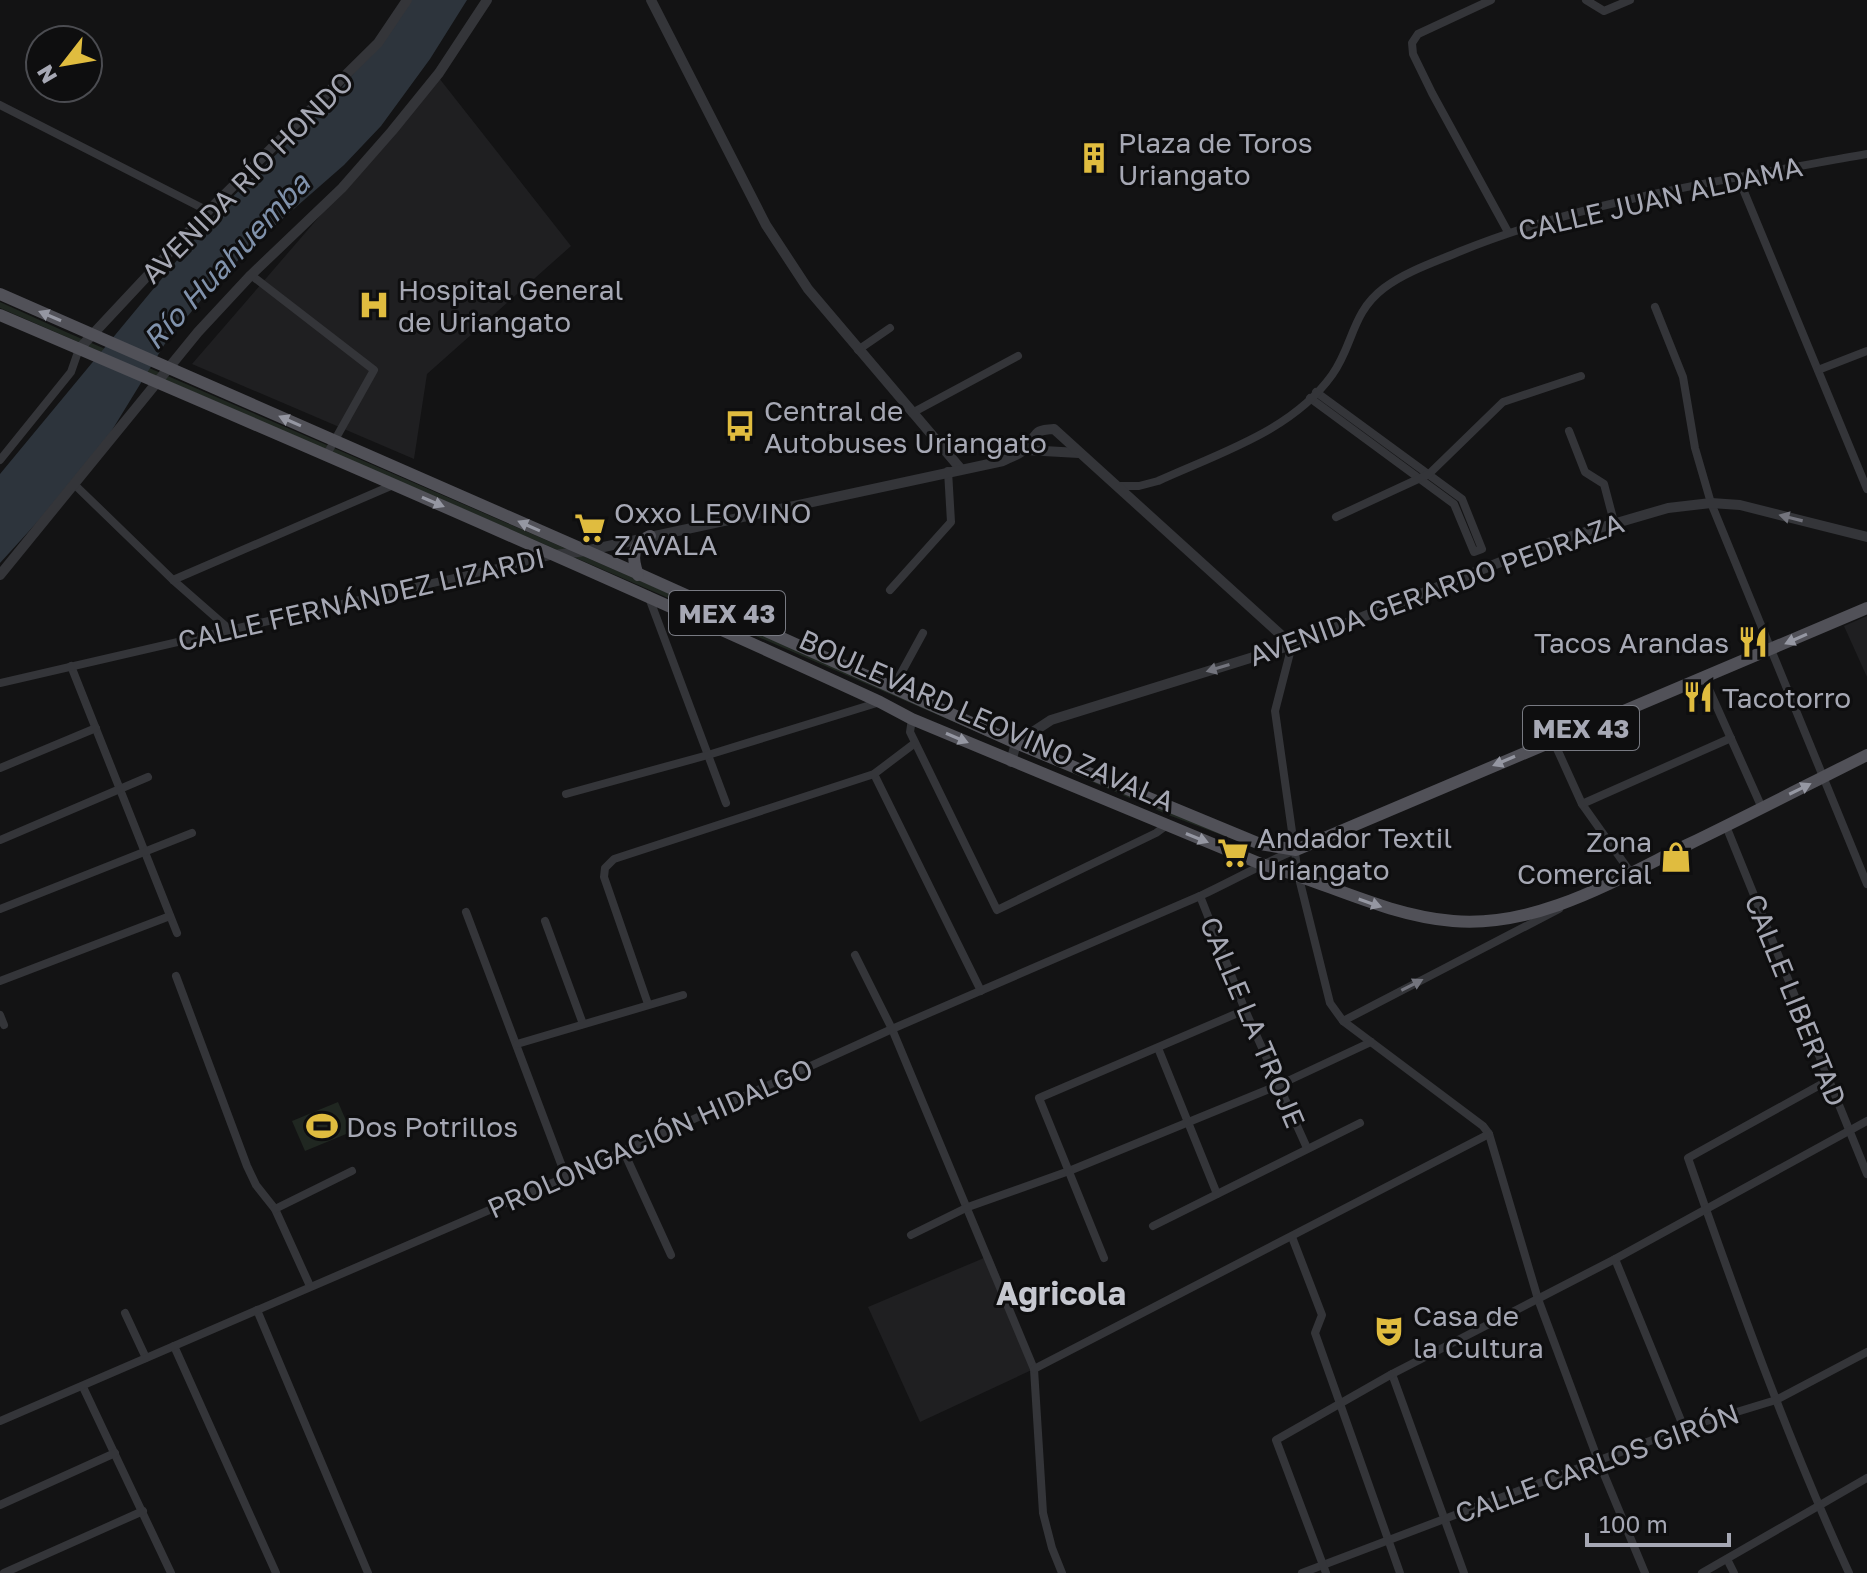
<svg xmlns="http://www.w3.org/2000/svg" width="1867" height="1573" font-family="'Golos Text',sans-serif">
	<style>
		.built { fill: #1f1f21 }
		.green { fill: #202721 }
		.water { fill: #2d343c }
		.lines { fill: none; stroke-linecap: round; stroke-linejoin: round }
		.minor { stroke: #343539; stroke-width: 8 }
		.tertiary { stroke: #343539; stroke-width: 10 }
		.primary { stroke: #515158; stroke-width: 12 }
		.oneway { fill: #9597a2 }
		.oneway2 { fill: #73747d }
		.labels { text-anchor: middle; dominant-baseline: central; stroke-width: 6; stroke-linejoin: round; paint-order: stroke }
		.shield { fill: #0e0e0f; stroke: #787a82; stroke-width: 2 }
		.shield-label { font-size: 26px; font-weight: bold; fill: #a6a8b4 }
		.poi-label { font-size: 28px; fill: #a6a8b4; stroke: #0e0e0f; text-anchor: start }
		.street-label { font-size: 28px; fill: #a6a8b4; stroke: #0e0e0f }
		.water-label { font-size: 30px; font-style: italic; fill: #8092ac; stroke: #0e0e0f }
		.quarter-label { font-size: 32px; font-weight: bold; fill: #c6c8d0; stroke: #0e0e0f }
	</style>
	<rect width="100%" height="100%" fill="#131314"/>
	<g class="built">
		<path d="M439 78 571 246 427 374 414 459 192 364Z"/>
		<path d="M1867 616V677L1844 626Z"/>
		<path d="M991 1255 1036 1368 920 1422 868 1307Z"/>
	</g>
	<g class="green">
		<path d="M0 302 66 332 1259 849 1171 816 0 308Z"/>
		<path d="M338 1102 351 1132 305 1151 292 1121Z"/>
	</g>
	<path class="water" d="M410 0H467L430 59 381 126 344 165 256 242 212 287 166 342 109 435 40 519 0 563V474L217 212 325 107 379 44Z"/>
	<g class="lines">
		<g class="minor">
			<path d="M1491 0 1418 34 1412 43 1413 54 1432 93 1508 232"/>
			<path d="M1586 0 1604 11 1630 0"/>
			<path d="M0 105 208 211"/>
			<path d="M1738 177 1867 489"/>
			<path d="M251 275 374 370 327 454"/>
			<path d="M1655 307 1683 377 1695 448 1711 503 1867 884"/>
			<path d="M858 350 890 328"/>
			<path d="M1818 370 1867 351"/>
			<path d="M1310 398 1454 504 1474 552 1482 549 1462 499 1316 392"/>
			<path d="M912 413 1018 356"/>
			<path d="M1569 431 1585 472 1604 484 1614 522"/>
			<path d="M0 460 71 372 79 349"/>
			<path d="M75 485 173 580 229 629"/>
			<path d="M1117 486H1139L1158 481C1219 453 1292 431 1332 375 1354 344 1351 313 1384 288 1407 271 1435 262 1461 251 1590 199 1730 179 1867 154"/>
			<path d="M1336 517 1429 474 1503 402 1581 376"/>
			<path d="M173 580 393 485"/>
			<path d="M890 590 951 522 948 471"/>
			<path d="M648 595 726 803"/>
			<path d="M1292 645 1275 711 1298 874 1330 1003 1343 1021 1483 1126 1489 1134 1538 1299 1598 1460 1645 1573"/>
			<path d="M71 666 177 933"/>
			<path d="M1703 676 1762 808"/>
			<path d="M0 683 554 555"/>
			<path d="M893 688 923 633"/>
			<path d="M912 719 910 732 997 910 1156 833 1167 825"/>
			<path d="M1553 740 1582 804 1631 873"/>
			<path d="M0 768 96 728"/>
			<path d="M874 774 981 991"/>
			<path d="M566 794 708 755 880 702"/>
			<path d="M1582 804 1731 738"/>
			<path d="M1726 826 1867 1174"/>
			<path d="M0 840 148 777"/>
			<path d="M1200 896 1245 1010 1307 1148"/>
			<path d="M0 909 192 833"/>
			<path d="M466 912 566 1177"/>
			<path d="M545 921 583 1024"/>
			<path d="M855 955 892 1029 1034 1369 1043 1513 1052 1548 1062 1573"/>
			<path d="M176 976 247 1166 256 1185 275 1209 310 1286"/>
			<path d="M0 981 170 916"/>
			<path d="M648 1004 604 877 605 868 614 859 874 774 915 743"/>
			<path d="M0 1015 4 1025"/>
			<path d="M1343 1021 1559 909"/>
			<path d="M517 1044 683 995"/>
			<path d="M1158 1048 1217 1194"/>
			<path d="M1829 1080 1688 1158C1737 1298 1787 1438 1849 1573"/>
			<path d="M624 1152 671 1255"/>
			<path d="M275 1209 352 1171"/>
			<path d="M1153 1226 1360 1123"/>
			<path d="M911 1235 968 1207 1069 1171 1279 1085 1371 1042"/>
			<path d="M1292 1237 1322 1315 1315 1333 1400 1573"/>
			<path d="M1104 1258 1039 1098 1245 1010"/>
			<path d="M1615 1259 1684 1428"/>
			<path d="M257 1310 368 1573"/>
			<path d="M125 1313 146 1358"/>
			<path d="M174 1346 276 1573"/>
			<path d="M1034 1369 1489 1134"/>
			<path d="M1392 1374 1464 1573"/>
			<path d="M83 1387 171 1573"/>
			<path d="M0 1421 566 1177 892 1029 1200 896C1232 881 1262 864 1295 850"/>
			<path d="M0 1505 115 1453"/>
			<path d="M1727 1559 1734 1573"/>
			<path d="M4 1573 143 1511"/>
			<path d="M1302 1573 1684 1428 1776 1400 1867 1352"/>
			<path d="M1326 1573 1276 1440 1392 1374 1615 1259 1867 1121"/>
			<path d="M1702 1573 1867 1478"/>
		</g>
		<g class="tertiary">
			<path d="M651 0 766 225 808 289 960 468"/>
			<path d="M79 349 208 211 378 43 407 0"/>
			<path d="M1026 450 1079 453"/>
			<path d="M555 555 585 551 1003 461C1010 457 1022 454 1027 447 1038 433 1034 430 1054 429L1292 645"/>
			<path d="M0 575 198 332 251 275 342 188 392 131 439 73 487 0"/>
			<path d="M1011 762 1016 743 1051 720 1292 645 1548 543 1668 508 1711 503 1740 505 1867 537"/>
		</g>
		<g class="primary">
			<path d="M0 294 639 574 1016 743 1260 844 1296 850 1867 608"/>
			<path d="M0 315C295 441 589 568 880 702L912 719 1261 864C1326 882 1385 915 1453 921 1537 928 1614 881 1687 845 1747 816 1807 785 1867 755"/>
			<path d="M638 575C632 559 631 545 650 536"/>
		</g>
	</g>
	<defs><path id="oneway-solid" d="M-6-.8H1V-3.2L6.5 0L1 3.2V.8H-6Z" transform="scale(2)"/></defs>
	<g class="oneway">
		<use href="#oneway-solid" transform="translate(50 316) rotate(-157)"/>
		<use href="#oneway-solid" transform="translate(290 421) rotate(-156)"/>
		<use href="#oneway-solid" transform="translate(433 502) rotate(23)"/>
		<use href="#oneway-solid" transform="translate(529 526) rotate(-156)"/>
		<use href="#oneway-solid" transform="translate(1796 639) rotate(156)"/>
		<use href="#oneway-solid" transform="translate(957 738) rotate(23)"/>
		<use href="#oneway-solid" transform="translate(1504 761) rotate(157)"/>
		<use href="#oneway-solid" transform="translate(1800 789) rotate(-26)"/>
		<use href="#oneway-solid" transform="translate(1197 838) rotate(22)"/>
		<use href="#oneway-solid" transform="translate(1370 903) rotate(19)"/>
	</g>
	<g class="oneway2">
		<use href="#oneway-solid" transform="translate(1791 518) rotate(-166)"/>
		<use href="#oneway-solid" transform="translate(1218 668) rotate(163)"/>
		<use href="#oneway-solid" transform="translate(1412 985) rotate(-27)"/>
	</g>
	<defs>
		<symbol id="building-bare" viewBox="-9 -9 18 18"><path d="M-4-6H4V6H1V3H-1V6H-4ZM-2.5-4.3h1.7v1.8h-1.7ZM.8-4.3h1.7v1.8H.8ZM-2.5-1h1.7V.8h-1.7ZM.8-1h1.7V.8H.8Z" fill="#e0bc3f" stroke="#0e0e0f" stroke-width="2.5" paint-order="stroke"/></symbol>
		<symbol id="hospital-bare" viewBox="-9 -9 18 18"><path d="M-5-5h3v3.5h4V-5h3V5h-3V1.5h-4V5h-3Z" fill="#e0bc3f" stroke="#0e0e0f" stroke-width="2.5" paint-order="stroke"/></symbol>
		<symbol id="bus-bare" viewBox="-9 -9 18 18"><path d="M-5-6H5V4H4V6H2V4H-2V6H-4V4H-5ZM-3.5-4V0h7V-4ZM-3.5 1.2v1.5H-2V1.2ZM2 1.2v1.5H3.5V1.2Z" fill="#e0bc3f" stroke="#0e0e0f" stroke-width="2.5" paint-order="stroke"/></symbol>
		<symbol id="supermarket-bare" viewBox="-9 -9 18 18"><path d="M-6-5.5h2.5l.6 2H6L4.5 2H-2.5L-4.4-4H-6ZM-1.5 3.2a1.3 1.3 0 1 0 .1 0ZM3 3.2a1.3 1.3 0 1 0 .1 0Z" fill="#e0bc3f" stroke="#0e0e0f" stroke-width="2.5" paint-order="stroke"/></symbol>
		<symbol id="restaurant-bare" viewBox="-9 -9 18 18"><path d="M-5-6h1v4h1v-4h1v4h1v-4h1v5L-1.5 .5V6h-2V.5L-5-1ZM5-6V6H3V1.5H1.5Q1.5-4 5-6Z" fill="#e0bc3f" stroke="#0e0e0f" stroke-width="2.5" paint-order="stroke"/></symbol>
		<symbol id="shop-bare" viewBox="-9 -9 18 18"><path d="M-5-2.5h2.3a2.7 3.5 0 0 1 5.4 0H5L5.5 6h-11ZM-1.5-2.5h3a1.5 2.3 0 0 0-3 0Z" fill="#e0bc3f" stroke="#0e0e0f" stroke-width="2.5" paint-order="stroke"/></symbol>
		<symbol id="stadium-bare" viewBox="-9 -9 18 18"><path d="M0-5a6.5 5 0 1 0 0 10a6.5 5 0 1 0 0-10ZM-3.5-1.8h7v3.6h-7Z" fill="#e0bc3f" stroke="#0e0e0f" stroke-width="2.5" paint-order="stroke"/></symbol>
		<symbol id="theatre-bare" viewBox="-9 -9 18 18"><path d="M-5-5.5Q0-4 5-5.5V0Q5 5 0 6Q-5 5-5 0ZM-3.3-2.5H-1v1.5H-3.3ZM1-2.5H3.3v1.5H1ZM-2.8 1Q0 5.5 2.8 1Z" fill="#e0bc3f" stroke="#0e0e0f" stroke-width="2.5" paint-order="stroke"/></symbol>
	</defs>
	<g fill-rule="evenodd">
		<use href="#building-bare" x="1072" y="136" width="44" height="44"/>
		<use href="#hospital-bare" x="352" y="283" width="44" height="44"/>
		<use href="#bus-bare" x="718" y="404" width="44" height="44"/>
		<use href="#supermarket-bare" x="568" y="506" width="44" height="44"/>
		<use href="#restaurant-bare" x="1731" y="620" width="44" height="44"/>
		<use href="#restaurant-bare" x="1676" y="675" width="44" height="44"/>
		<use href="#supermarket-bare" x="1211" y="831" width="44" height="44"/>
		<use href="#shop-bare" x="1654" y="835" width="44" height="44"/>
		<use href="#stadium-bare" x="300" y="1104" width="44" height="44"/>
		<use href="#theatre-bare" x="1367" y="1309" width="44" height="44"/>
	</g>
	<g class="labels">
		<g class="shield">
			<rect x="669" y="591" width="116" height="44" rx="6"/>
			<rect x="1523" y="706" width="116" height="44" rx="6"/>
		</g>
		<g class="shield-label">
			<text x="727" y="613">MEX 43</text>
			<text x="1581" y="728">MEX 43</text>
		</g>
		<g class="poi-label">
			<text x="1118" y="142">Plaza de Toros<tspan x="1118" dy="32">Uriangato</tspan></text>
			<text x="398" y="289">Hospital General<tspan x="398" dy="32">de Uriangato</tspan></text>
			<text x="764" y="410">Central de<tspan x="764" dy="32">Autobuses Uriangato</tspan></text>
			<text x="614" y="512">Oxxo LEOVINO<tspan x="614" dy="32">ZAVALA</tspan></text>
			<text x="1729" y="642" text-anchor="end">Tacos Arandas</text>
			<text x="1722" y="697">Tacotorro</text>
			<text x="1257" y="837">Andador Textil<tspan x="1257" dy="32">Uriangato</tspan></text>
			<text x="1652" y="841" text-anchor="end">Zona<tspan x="1652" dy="32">Comercial</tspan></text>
			<text x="346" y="1126">Dos Potrillos</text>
			<text x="1413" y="1315">Casa de<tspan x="1413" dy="32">la Cultura</tspan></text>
		</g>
		<g class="street-label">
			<text transform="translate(247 177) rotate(-45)">AVENIDA RÍO HONDO</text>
			<text transform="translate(1660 198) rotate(-13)">CALLE JUAN ALDAMA</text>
			<text transform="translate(1436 589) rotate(-20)">AVENIDA GERARDO PEDRAZA</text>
			<text transform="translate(361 599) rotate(-13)">CALLE FERNÁNDEZ LIZARDI</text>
			<text transform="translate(987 720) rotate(24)">BOULEVARD LEOVINO ZAVALA</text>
			<text transform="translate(1796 1000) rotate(68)">CALLE LIBERTAD</text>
			<text transform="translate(1253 1022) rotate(67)">CALLE LA TROJE</text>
			<text transform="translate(650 1138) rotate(-24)">PROLONGACIÓN HIDALGO</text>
			<text transform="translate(1597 1463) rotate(-20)">CALLE CARLOS GIRÓN</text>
		</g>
		<g class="water-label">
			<text transform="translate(226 261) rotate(-47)">Río Huahuemba</text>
		</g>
		<g class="quarter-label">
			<text x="1061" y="1293">Agricola</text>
		</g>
	</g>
	<g transform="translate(64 64) rotate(239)"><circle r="38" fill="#0e0e0f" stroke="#4b4c51" stroke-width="2"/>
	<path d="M0-6L14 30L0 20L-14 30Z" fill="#e0bc3f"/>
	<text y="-12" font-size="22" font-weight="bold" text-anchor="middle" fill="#a6a8b4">N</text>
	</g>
	<path d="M1587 1533v12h142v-12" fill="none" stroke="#a6a8b4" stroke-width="4"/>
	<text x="1599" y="1533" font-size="24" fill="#a6a8b4" stroke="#0e0e0f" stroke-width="6" paint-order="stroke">100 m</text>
</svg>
